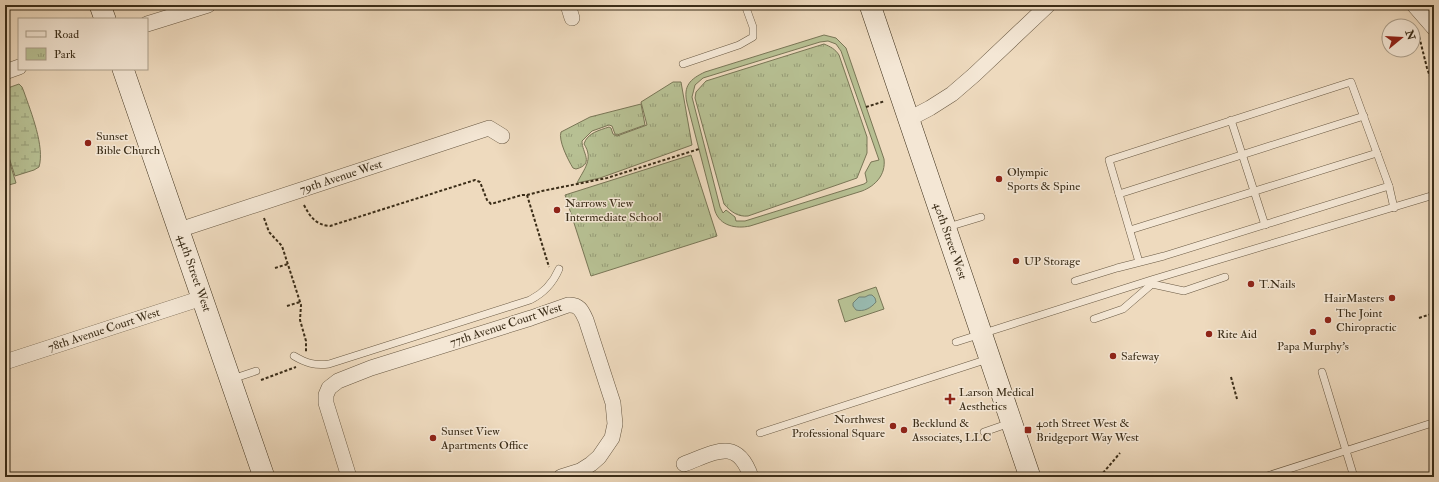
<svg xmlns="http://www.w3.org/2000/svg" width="1439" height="482" font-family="'IM FELL Double Pica',serif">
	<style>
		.green { fill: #b7c093; stroke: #797656; fill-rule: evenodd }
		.wetland { fill: url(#wetland-marsh); stroke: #797656 }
		.park { fill: url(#park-tufts); stroke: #797656 }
		.water { fill: #99bbb1; stroke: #738274 }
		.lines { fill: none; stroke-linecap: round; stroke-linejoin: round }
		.lane-casing { stroke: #685842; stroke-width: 8 }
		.street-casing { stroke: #685842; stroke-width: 16 }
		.secondary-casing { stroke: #3b2d18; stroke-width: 22 }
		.path { stroke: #3b2d18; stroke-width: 2; stroke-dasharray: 3 2; stroke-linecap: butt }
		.lane { stroke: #f4e7d5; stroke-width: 7 }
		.street { stroke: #f4e7d5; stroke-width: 15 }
		.secondary { stroke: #f4e7d5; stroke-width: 21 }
		.poi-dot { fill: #8f2418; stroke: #f4e7d5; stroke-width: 1.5 }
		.labels { text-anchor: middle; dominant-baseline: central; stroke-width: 3; stroke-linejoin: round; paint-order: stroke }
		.poi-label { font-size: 12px; fill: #3b2d18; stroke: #f4e7d5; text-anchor: start }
		.street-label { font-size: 12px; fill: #3b2d18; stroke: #f4e7d5 }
	</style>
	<defs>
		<pattern id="wetland-marsh" width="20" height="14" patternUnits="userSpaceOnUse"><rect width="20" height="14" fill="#b7c093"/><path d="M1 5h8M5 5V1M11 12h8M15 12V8" fill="none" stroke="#969c77"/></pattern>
		<pattern id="park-tufts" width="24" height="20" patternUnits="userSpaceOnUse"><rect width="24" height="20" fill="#b7c093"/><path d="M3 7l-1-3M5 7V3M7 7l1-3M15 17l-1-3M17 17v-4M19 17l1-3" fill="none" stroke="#969c77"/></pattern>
	</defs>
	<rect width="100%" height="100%" fill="#eedabe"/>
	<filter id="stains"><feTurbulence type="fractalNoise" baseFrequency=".005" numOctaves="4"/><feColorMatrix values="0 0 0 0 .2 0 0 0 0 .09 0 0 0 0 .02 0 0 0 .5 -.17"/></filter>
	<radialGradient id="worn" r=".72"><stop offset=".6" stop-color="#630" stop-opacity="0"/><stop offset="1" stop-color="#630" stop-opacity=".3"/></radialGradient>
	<g class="green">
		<path d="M824 35 836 38 846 48 884 159C886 175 875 186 862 191L750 226C736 229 720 226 715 211L687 103C683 86 690 79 705 72ZM828 41 836 44 841 51 879 160 871 162 865 173 867 182 864 184 745 221H736L735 217 726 210 723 213 720 207 692 97 695 85 703 78 820 42Z"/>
		<path d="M5 147 16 183 5 186Z"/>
		<path d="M876 287 884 309 845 322 838 300Z"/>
	</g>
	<path class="wetland" d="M19 84 22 87 24 92C31 112 45 147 39 167L34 170 15 176 5 145V89Z"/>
	<g class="park">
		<path d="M824 44C831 47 835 49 839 55L867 137V153L857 178 748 216C738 217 731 212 724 204L695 98 696 92 706 81Z"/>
		<path d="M673 82H681L692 145 600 178 577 183C584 169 594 159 584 144 587 133 600 130 609 127L611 128 613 134 617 136 647 125 641 102Z"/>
		<path d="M641 104 645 125 617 135 615 134 612 126 609 125 592 131 582 141C582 153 595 164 576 169L573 168C568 160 558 140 561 132L590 117Z"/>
		<path d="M691 155 717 236 591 276 565 195Z"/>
	</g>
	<path class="water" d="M869 295H872L875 298 876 302C871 308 864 312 856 310L853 306V303L859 297H865Z"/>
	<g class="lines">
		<defs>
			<g id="lane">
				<path d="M683 64 739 45 753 37V27L745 5"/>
				<path d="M1231 120 1265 225"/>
				<path d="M1119 194 1364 116"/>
				<path d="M948 227 981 217"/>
				<path d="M1130 230 1377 153"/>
				<path d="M1139 262 1109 160 1351 82 1389 186"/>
				<path d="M1075 281 1117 268 1164 256 1389 186 1394 208"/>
				<path d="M1152 284 1184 291 1225 277"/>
				<path d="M1094 319 1123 309 1152 284"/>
				<path d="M956 342 1151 280 1434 195"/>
				<path d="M294 356C306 363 315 366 329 364L530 300C544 293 553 283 559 269"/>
				<path d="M1322 372 1354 477"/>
				<path d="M232 379 256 371"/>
				<path d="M984 432 1010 423"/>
				<path d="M760 433 988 359"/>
				<path d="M1264 477 1429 424"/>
			</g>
			<g id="street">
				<path d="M568 5 572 18"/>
				<path d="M1414 5 1434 28"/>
				<path d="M147 24 208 5"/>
				<path d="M5 72 19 67"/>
				<path d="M909 119 930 108 952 94 974 75 1048 5"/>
				<path d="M179 230 489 128 502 136"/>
				<path d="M5 362 202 298"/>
				<path d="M684 464C714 453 737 436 751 477"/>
				<path d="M349 477 326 403V395L329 388 338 381 371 368 531 318 568 305C579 304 582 311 586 320L613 403 615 424 612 438 599 457 591 464 580 471 561 477"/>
			</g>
			<g id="secondary">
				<path d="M100 5 105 19"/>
				<path d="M870 5 1030 477"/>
				<path d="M123 69 264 477"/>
			</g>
		</defs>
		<use href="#lane" class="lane-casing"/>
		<use href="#street" class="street-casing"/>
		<use href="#secondary" class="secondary-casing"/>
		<g class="path">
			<path d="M1418 32 1427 68 1434 88"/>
			<path d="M866 107 885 101"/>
			<path d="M527 195 549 267"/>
			<path d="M304 205C310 217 316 225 330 226L475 180 480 182 487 200 491 204 522 195H527L542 191 607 178 699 149"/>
			<path d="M264 218 269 232 282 246 301 305 300 320 306 341V352"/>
			<path d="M275 268 288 264"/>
			<path d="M287 306 300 302"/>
			<path d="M1419 318 1434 313"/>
			<path d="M1231 377 1237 399"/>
			<path d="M261 380 296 367"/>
			<path d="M1103 473 1120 453"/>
		</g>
		<use href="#lane" class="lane"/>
		<use href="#street" class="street"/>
		<use href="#secondary" class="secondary"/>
	</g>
	<g class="poi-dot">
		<circle cx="88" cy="143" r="4"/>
		<circle cx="999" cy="179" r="4"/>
		<circle cx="557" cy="210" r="4"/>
		<circle cx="1016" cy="261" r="4"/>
		<circle cx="1251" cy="284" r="4"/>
		<circle cx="1392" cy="298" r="4"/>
		<circle cx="1328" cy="320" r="4"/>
		<circle cx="1313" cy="332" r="4"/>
		<circle cx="1209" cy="334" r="4"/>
		<circle cx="1113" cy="356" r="4"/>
		<path d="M948 393h4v4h4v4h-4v4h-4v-4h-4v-4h4z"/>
		<circle cx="893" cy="426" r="4"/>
		<circle cx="904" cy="430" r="4"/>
		<rect x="1024" y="426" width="8" height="8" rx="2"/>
		<circle cx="433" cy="438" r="4"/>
	</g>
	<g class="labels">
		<g class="poi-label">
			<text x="96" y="136">Sunset<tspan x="96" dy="14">Bible Church</tspan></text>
			<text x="1007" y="172">Olympic<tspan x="1007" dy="14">Sports &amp; Spine</tspan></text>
			<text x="565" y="203">Narrows View<tspan x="565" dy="14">Intermediate School</tspan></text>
			<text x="1024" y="261">UP Storage</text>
			<text x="1259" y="284">T.Nails</text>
			<text x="1384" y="298" text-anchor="end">HairMasters</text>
			<text x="1336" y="313">The Joint<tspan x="1336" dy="14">Chiropractic</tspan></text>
			<text x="1217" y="334">Rite Aid</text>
			<text x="1313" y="346" text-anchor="middle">Papa Murphy's</text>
			<text x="1121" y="356">Safeway</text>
			<text x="959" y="392">Larson Medical<tspan x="959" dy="14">Aesthetics</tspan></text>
			<text x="885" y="419" text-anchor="end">Northwest<tspan x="885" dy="14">Professional Square</tspan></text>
			<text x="912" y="423">Becklund &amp;<tspan x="912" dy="14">Associates, LLC</tspan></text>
			<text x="1036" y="423">40th Street West &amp;<tspan x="1036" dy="14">Bridgeport Way West</tspan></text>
			<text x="441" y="431">Sunset View<tspan x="441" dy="14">Apartments Office</tspan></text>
		</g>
		<g class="street-label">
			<text transform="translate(341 177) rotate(-18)">79th Avenue West</text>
			<text transform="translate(950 241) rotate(71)">40th Street West</text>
			<text transform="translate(194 273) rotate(71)">44th Street West</text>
			<text transform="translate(506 325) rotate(-18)">77th Avenue Court West</text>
			<text transform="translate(104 330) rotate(-18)">78th Avenue Court West</text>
		</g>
	</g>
	<rect width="1439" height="482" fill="none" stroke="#eedabe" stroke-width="20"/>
	<rect x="6" y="6" width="1427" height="470" fill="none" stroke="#3b2d18" stroke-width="2"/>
	<rect x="10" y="10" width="1419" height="462" fill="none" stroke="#3b2d18"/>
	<rect x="18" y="18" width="130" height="52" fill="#f4e7d5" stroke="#aa9d89"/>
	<rect x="26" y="31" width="20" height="6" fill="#f4e7d5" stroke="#aa9d89"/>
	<text x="54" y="38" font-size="12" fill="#3b2d18">Road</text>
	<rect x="26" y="48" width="20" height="12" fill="url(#park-tufts)" stroke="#aa9d89"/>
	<text x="54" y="58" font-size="12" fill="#3b2d18">Park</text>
	<g transform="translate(1401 38) rotate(72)"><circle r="19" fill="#f4e7d5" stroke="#aa9d89"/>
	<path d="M0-3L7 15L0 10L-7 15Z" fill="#8f2418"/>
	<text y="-6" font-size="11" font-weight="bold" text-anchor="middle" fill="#3b2d18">N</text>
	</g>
	<rect width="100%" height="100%" filter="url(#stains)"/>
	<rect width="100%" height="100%" fill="url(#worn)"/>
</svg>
